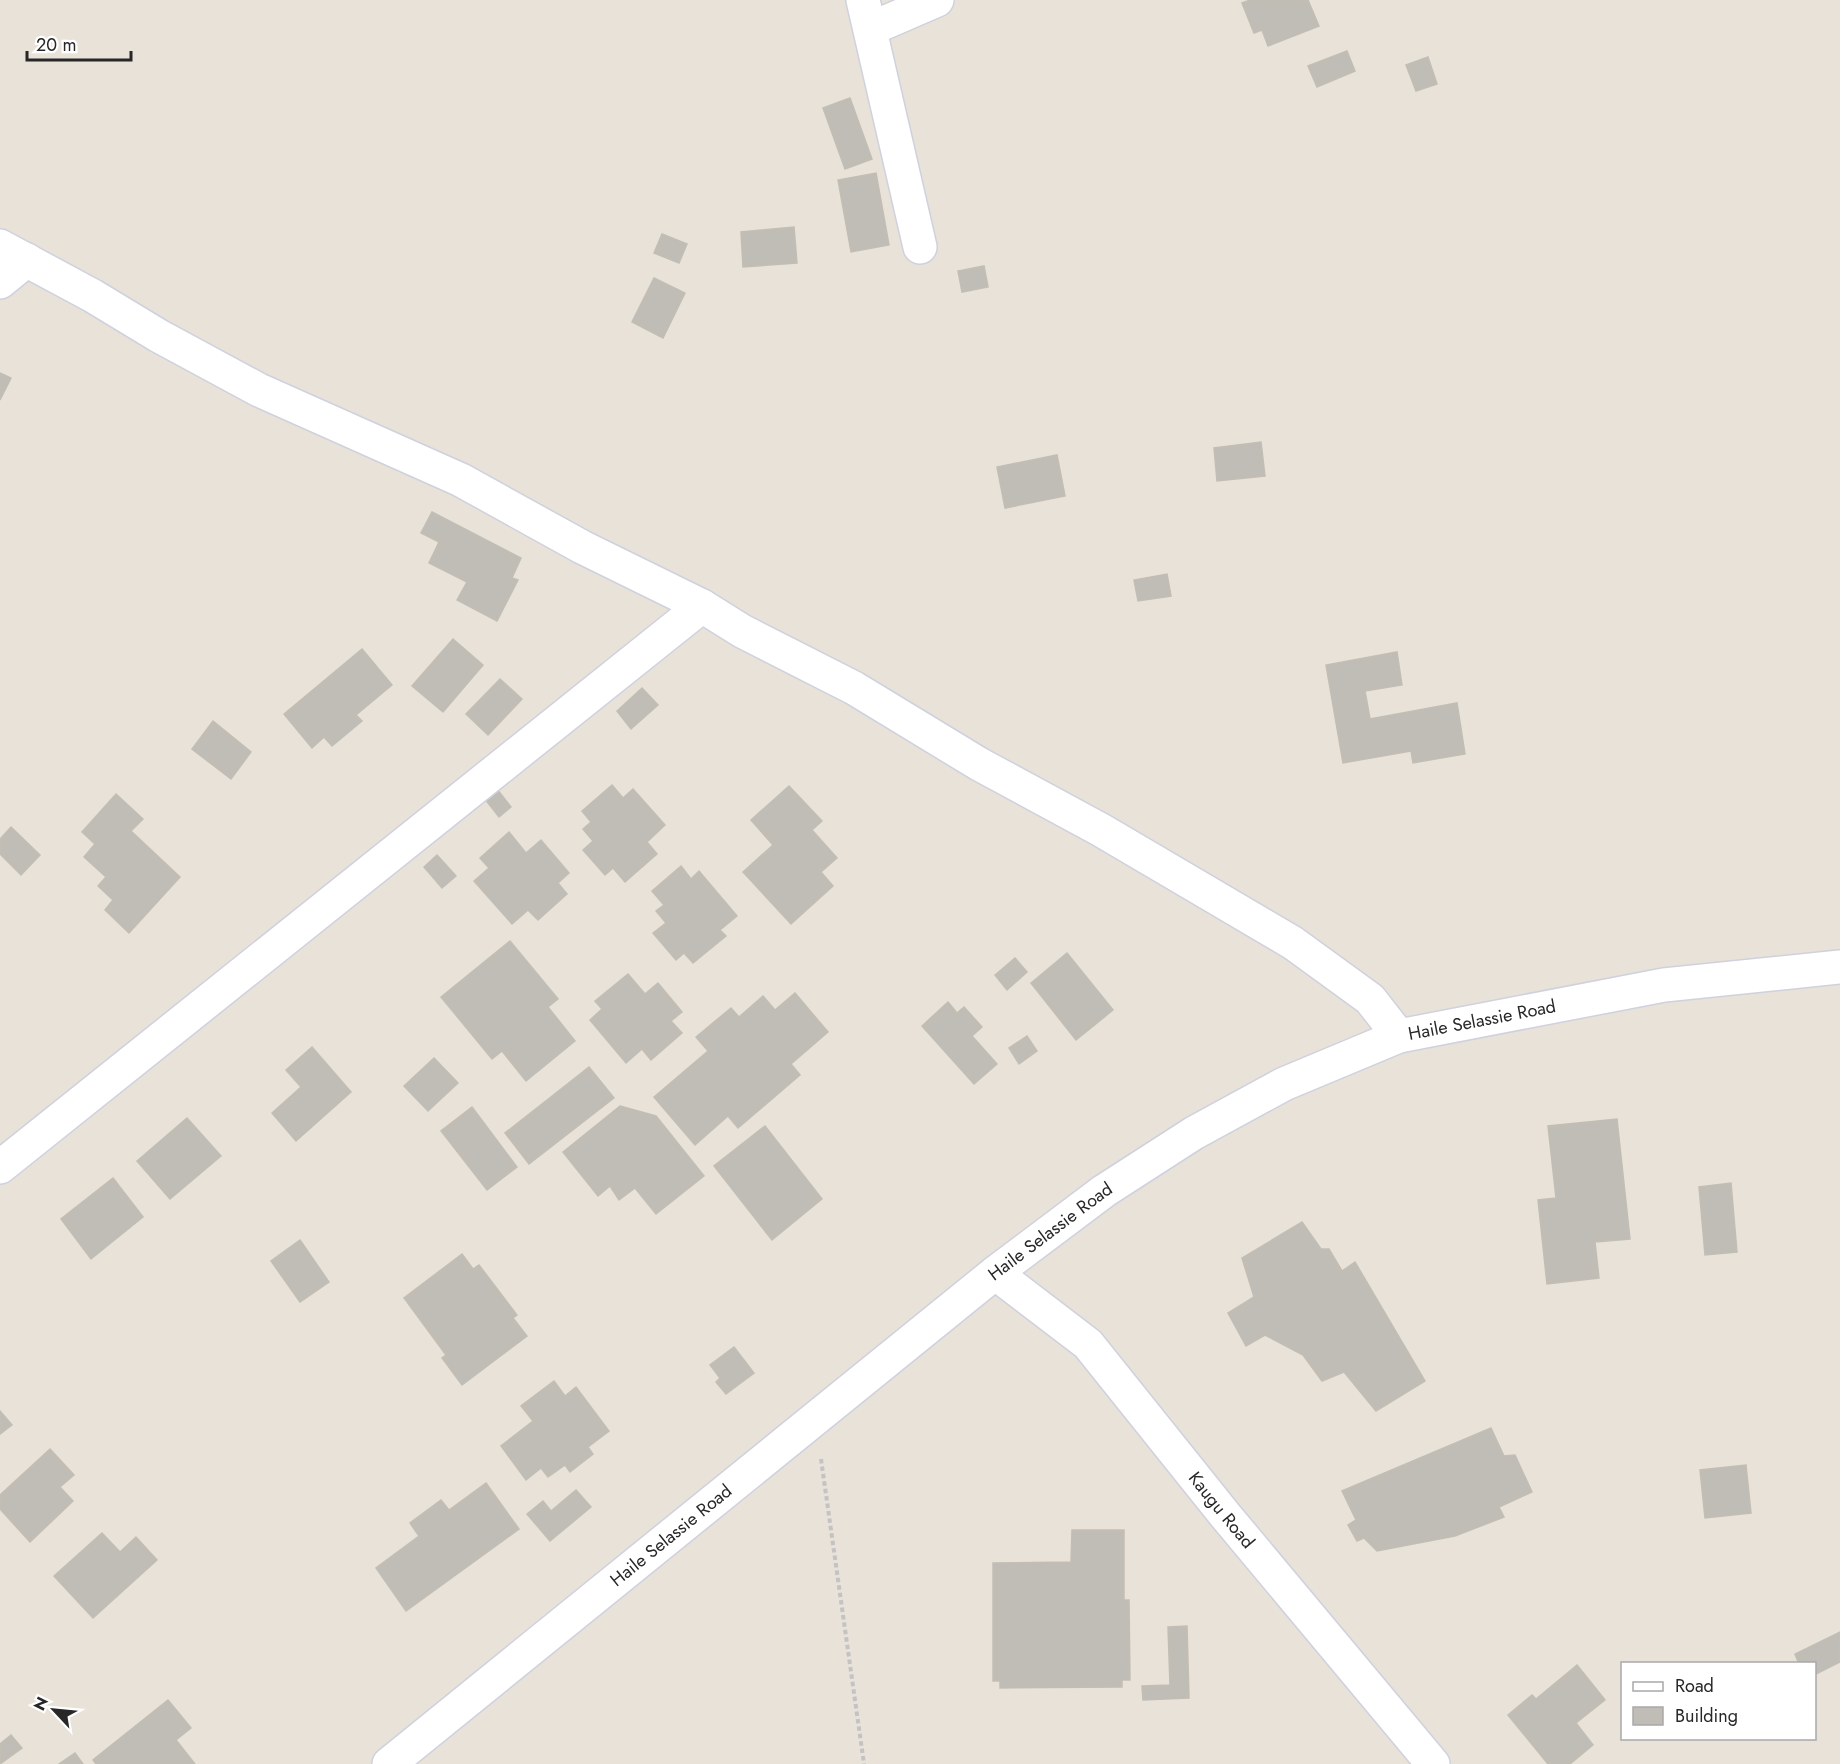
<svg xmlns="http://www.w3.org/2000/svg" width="1840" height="1764" font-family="Jost,sans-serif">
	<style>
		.building { fill: #c0bcb6; stroke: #c3beb4; stroke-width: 1.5 }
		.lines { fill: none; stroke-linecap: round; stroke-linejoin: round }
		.minor-casing { stroke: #cfd1de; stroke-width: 36 }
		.path { stroke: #c3c3c3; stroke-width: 4; stroke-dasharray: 4.5 3; stroke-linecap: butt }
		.minor { stroke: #fff; stroke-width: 33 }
		.labels { text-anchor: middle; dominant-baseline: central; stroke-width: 4.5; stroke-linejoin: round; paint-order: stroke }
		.street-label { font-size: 18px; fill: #272727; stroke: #fff }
	</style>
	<rect width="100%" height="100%" fill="#e8e2d9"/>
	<g class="building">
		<path d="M1250 0H1308L1319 26 1268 46 1262 30 1254 33 1242 3Z"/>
		<path d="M1347 51 1355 71 1317 87 1308 66Z"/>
		<path d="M1428 57 1437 84 1416 91 1406 65Z"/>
		<path d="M850 98 872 159 845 169 823 108Z"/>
		<path d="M876 173 889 245 851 252 838 180Z"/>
		<path d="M794 227 797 263 743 267 741 232Z"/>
		<path d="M662 234 687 244 679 263 654 253Z"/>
		<path d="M984 266 988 287 962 292 958 271Z"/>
		<path d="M654 278 685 293 663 338 632 322Z"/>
		<path d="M0 373 11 378 0 400Z"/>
		<path d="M1261 442 1265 476 1217 481 1214 448Z"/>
		<path d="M1057 455 1065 496 1005 508 997 467Z"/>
		<path d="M432 512 521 558 512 578 518 580 497 621 457 600 467 582 429 563 439 542 421 533Z"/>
		<path d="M1167 574 1171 596 1138 601 1134 580Z"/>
		<path d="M453 639 483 665 443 712 412 686Z"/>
		<path d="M362 649 392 685 356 715 362 721 332 746 324 737 312 748 284 714Z"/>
		<path d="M1397 652 1402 685 1365 691 1370 719 1457 703 1465 754 1413 763 1411 751 1343 763 1326 665Z"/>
		<path d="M500 679 522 699 488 735 466 714Z"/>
		<path d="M642 688 658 705 631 729 617 711Z"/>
		<path d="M213 721 251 752 231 779 192 749Z"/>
		<path d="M612 785 623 798 633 789 665 825 647 842 657 854 625 882 613 868 605 875 583 850 593 841 583 829 591 822 582 811Z"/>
		<path d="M789 786 822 821 812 830 837 858 821 872 833 886 791 924 743 872 773 845 751 820Z"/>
		<path d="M497 789 511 807 499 817 485 799Z"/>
		<path d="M116 794 143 819 131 831 180 877 129 933 105 910 113 900 98 886 106 877 84 857 95 844 82 832Z"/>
		<path d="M11 827 40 855 21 875 0 854V839Z"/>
		<path d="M509 832 526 853 541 840 569 873 558 883 567 894 538 920 528 910 512 924 474 881 489 868 480 858Z"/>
		<path d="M437 855 456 876 442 888 424 867Z"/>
		<path d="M681 866 691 879 699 871 737 916 720 930 726 936 693 963 684 953 676 960 653 933 666 923 656 911 664 905 652 891Z"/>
		<path d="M510 941 558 999 548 1007 575 1041 526 1081 502 1051 492 1059 441 997Z"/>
		<path d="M1067 953 1113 1010 1076 1040 1031 983Z"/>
		<path d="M1015 958 1027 972 1007 990 995 975Z"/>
		<path d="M628 974 645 994 658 983 682 1012 671 1021 682 1033 651 1060 642 1049 626 1063 590 1020 602 1009 595 1001Z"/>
		<path d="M795 993 828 1032 791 1064 800 1075 738 1128 728 1116 695 1145 654 1097 708 1051 696 1037 731 1008 739 1017 763 996 775 1010Z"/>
		<path d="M948 1002 957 1013 964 1007 982 1027 972 1036 997 1064 974 1084 922 1026Z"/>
		<path d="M1027 1036 1037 1051 1019 1064 1009 1048Z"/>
		<path d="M312 1047 351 1092 296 1141 272 1113 301 1087 286 1070Z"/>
		<path d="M434 1058 458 1083 428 1111 404 1086Z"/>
		<path d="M589 1067 614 1098 529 1164 505 1133Z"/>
		<path d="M620 1106 656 1116 704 1176 656 1214 635 1188 619 1200 610 1186 598 1196 563 1152Z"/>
		<path d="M472 1107 517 1167 487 1190 441 1131Z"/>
		<path d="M187 1118 221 1156 170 1199 137 1161Z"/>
		<path d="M1617 1119 1630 1239 1595 1242 1599 1278 1547 1284 1538 1200 1556 1198 1548 1126Z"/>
		<path d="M765 1126 822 1199 772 1240 714 1166Z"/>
		<path d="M113 1178 143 1217 91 1259 61 1219Z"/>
		<path d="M1731 1183 1737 1252 1705 1255 1699 1187Z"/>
		<path d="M1302 1222 1321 1249H1329L1342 1271 1355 1262 1425 1381 1376 1411 1344 1372 1322 1381 1303 1355 1265 1335 1246 1346 1228 1313 1254 1297 1242 1258Z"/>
		<path d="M300 1240 329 1282 300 1302 271 1261Z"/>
		<path d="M462 1254 473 1269 479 1265 517 1315 513 1318 527 1336 462 1385 442 1358 446 1355 404 1298Z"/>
		<path d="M734 1347 754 1373 726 1394 716 1382 720 1378 710 1365Z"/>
		<path d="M554 1381 565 1396 576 1387 609 1431 588 1447 593 1454 570 1472 565 1465 548 1477 541 1468 526 1480 501 1446 533 1421 521 1406Z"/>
		<path d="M0 1411 12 1425 0 1434Z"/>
		<path d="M1491 1428 1504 1456 1515 1455 1532 1492 1499 1507 1504 1517 1455 1536 1377 1551 1364 1538 1357 1541 1348 1525 1356 1520 1342 1491Z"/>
		<path d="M50 1449 74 1475 60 1487 73 1501 30 1542 0 1509V1495Z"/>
		<path d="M1746 1465 1751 1513 1705 1518 1700 1470Z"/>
		<path d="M486 1483 519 1529 406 1611 376 1568 419 1536 410 1523 441 1500 449 1510Z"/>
		<path d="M576 1490 591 1507 550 1541 527 1514 543 1501 551 1511Z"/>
		<path d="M1072 1530H1124V1600H1129L1130 1680H1122V1687L1000 1688V1681H993V1563L1071 1562Z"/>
		<path d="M102 1533 120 1552 136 1537 157 1560 93 1618 54 1576Z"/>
		<path d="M1187 1626 1189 1698 1143 1700 1142 1686 1170 1685 1168 1627Z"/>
		<path d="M1840 1632V1662L1814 1675V1664H1799L1795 1654Z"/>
		<path d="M1577 1665 1605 1700 1576 1723 1593 1745 1570 1764H1548L1508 1715 1532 1695 1536 1699Z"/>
		<path d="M168 1700 191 1728 176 1740 195 1764H96L93 1760Z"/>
		<path d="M11 1735 22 1748 0 1764V1744Z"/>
		<path d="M75 1753 83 1764H59Z"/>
	</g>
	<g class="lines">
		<defs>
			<g id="minor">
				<path d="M863 0 920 247"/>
				<path d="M870 29 937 0"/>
				<path d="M0 246 93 296 159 336 259 390 461 480 582 547 702 606 742 631 854 688 979 764 1101 830 1293 943 1370 999 1399 1036"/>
				<path d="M0 282 27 260"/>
				<path d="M0 1167 702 606"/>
				<path id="s1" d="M995 1273 1088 1344 1225 1515 1433 1764"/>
				<path id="s2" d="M389 1764 995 1273 1104 1191 1194 1133 1284 1084 1399 1036 1664 985 1840 967"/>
			</g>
		</defs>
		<use href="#minor" class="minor-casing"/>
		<path class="path" d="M821 1459 864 1764"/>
		<use href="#minor" class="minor"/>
	</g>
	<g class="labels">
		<g class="street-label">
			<text stroke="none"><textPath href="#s2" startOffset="1335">Haile Selassie Road</textPath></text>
			<text stroke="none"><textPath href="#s2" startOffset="849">Haile Selassie Road</textPath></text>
			<text stroke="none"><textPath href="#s1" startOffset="330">Kaugu Road</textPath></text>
			<text stroke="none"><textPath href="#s2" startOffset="363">Haile Selassie Road</textPath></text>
		</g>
	</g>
	<rect x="1621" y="1662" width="195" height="78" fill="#ffffff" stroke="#a9a9a9" stroke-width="1.5"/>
	<rect x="1633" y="1682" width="30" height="9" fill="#ffffff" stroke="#a9a9a9" stroke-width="1.5"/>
	<text x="1675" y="1692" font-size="18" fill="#272727">Road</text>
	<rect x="1633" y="1707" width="30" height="18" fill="#c0bcb6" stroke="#a9a9a9" stroke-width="1.5"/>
	<text x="1675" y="1722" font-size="18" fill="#272727">Building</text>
	<g transform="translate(54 1710) rotate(296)" stroke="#ffffff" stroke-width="4.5" paint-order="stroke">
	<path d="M0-4.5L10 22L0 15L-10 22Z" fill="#272727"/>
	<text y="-9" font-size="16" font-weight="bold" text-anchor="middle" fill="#272727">N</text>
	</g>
	<path d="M27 51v9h104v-9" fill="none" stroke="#272727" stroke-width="3"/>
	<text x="36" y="51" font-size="18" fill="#272727" stroke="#ffffff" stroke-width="4.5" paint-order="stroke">20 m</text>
</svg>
